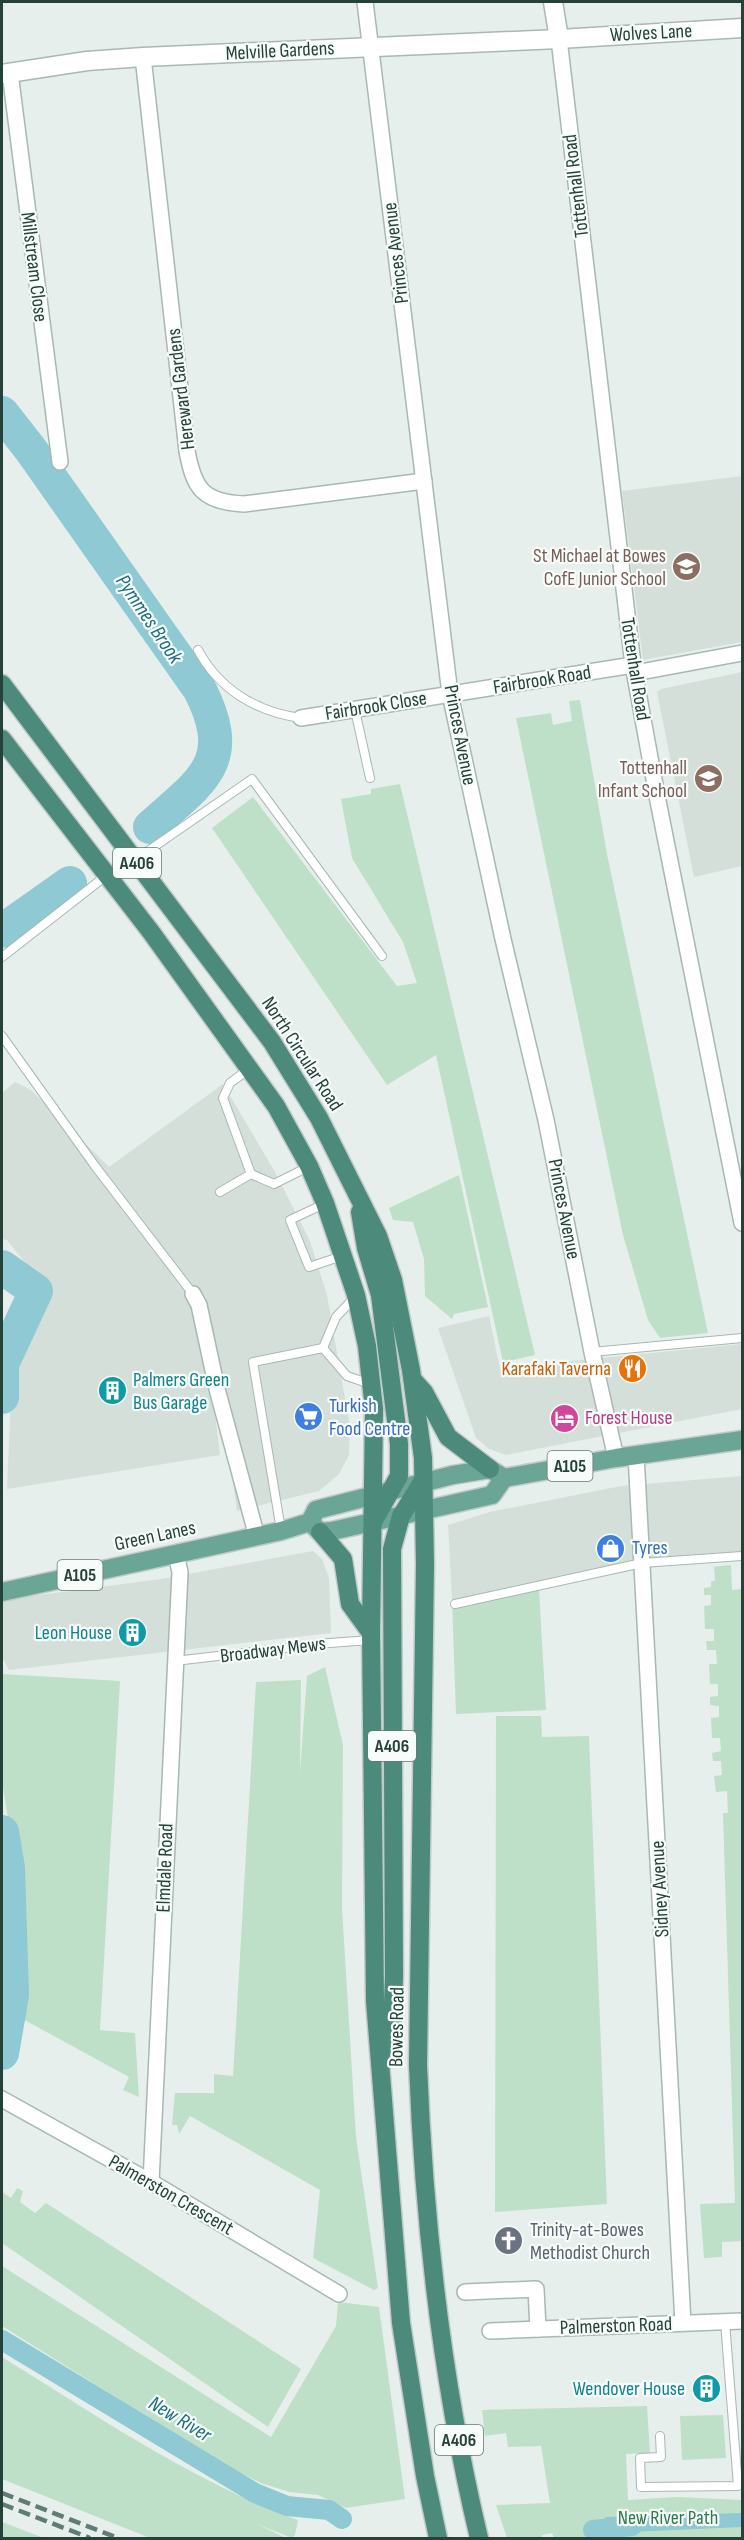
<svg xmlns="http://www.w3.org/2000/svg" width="744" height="2540" font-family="'Sofia Sans Condensed',sans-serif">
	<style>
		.built { fill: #d4dfda }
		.green { fill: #bfe0c8 }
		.water { fill: #8ec9d4 }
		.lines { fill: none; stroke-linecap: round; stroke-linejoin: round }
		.canal { stroke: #8ec9d4; stroke-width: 20 }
		.river { stroke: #8ec9d4; stroke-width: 34 }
		.service-casing { stroke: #a8b8b2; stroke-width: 10 }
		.minor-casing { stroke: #a8b8b2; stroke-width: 18 }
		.tertiary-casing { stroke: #a8b8b2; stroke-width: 21 }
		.primary-casing { stroke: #c2cac8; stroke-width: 21 }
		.trunk-casing { stroke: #c2cac8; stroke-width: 21 }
		.service { stroke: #fff; stroke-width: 8 }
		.minor { stroke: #fff; stroke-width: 15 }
		.tertiary { stroke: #fff; stroke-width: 18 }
		.primary { stroke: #6aa596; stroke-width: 18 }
		.trunk { stroke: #4c8a7c; stroke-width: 18 }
		.rail { stroke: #5f7d75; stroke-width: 4.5; stroke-dasharray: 12 6; stroke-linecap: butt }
		.labels { text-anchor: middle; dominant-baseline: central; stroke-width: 4.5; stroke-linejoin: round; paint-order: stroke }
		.shield { fill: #f7fbf9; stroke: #637a73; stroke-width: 1.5 }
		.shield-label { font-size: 18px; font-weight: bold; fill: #24423a }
		.street-label { font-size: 20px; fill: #24423a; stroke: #f7fbf9 }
		.education-label { font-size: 20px; fill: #785e54; stroke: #f7fbf9; text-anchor: end }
		.food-label { font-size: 20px; fill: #c56008; stroke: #f7fbf9; text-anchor: end }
		.culture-label { font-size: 20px; fill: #0d838f; stroke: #f7fbf9; text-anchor: end }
		.shop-label { font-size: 20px; fill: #366cbe; stroke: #f7fbf9; text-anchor: start }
		.hotel-label { font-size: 20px; fill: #b23c85; stroke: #f7fbf9; text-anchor: start }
		.worship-label { font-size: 20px; fill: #5b616d; stroke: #f7fbf9; text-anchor: start }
		.park-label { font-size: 20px; fill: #2d7a4b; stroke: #f7fbf9 }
		.water-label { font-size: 21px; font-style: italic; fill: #1c6f80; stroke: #f7fbf9 }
	</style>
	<rect width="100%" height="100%" fill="#e6efeb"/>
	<g class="built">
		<path d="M742 476V642L643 660 622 491Z"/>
		<path d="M742 672V866L694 877 657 692 661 689Z"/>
		<path d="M15 1082 31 1090 109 1167 223 1084 275 1172 310 1241 327 1295 350 1427 349 1455 339 1474 319 1491 237 1511 211 1322 215 1415 220 1455 7 1489 13 1352 48 1292 7 1240 2 1239V1093Z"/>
		<path d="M489 1316 500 1368 742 1344V1409L506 1455 489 1449 476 1438 438 1328Z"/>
		<path d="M742 1476V1556L642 1563 539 1590 452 1599 448 1525 490 1512 621 1486Z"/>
		<path d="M313 1551 322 1559 329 1578 331 1633 9 1670 2 1657V1600L161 1579Z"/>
	</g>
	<g class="green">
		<path d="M580 700 607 854 708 1333 660 1338 648 1320 623 1235 516 718 551 713 553 725 572 721 569 701Z"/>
		<path d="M400 784 535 1355 503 1362 436 1055 387 1085 212 828 253 797 397 986 417 983 403 942 352 858 341 799 371 794V789Z"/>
		<path d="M459 1175 488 1307 454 1314 452 1319 425 1296 424 1259 413 1222 393 1220 389 1208Z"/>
		<path d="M731 1565 732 1590 742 1589V2241L722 2242V2257L704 2258 700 2204 735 2203 723 1813H728L727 1791 716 1792 714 1776 722 1775 721 1761H713L712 1753 721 1751 720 1738H712L711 1718 719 1717V1706L710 1705V1697L718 1696V1684H710L709 1664H717L716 1650H707L706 1641H714V1629H705L704 1606 711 1605V1595H704V1588L711 1587V1581H715L714 1567H710Z"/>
		<path d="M539 1590 546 1710 456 1714 452 1599Z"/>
		<path d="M325 1667 343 1745 342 1908 356 2137 378 2288 374 2290 313 2258 320 2190 190 2116 179 2134 177 2125H172L175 2093H214V2074L233 2076 256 1682 301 1680 300 1772 307 1676Z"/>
		<path d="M2 1674 120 1681 100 2030 135 2033 139 2097 123 2090 129 2077 19 2017 22 1997 16 1868 2 1781Z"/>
		<path d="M496 1716H541L542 1737 589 1736 607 2204 495 2212Z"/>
		<path d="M17 2188 23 2191 20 2202 35 2213 46 2203 301 2369 268 2427 2 2243V2192L11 2198Z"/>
		<path d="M2 2266 271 2437 336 2326 338 2302 379 2307 405 2499 346 2508 318 2495 289 2492 261 2483 224 2465 2 2326Z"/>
		<path d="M2 2357C97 2416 192 2481 298 2520L295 2535 292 2538 257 2524 286 2538H150L2 2479Z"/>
		<path d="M647 2406 650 2453 626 2454 628 2500 676 2497 742 2500V2537L554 2538 552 2533 542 2535V2538H507L496 2505 550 2503 541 2446 508 2447 506 2433 485 2436 482 2410Z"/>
		<path d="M723 2415 726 2458 682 2460 680 2416Z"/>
		<path d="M2 2522 44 2538H2Z"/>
	</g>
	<path class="water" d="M742 2513V2527L607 2533 605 2517Z"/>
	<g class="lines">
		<g class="canal">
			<path d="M2 2340 255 2493 287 2506 329 2510 342 2519"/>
			<path d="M593 2530 632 2526"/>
		</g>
		<g class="river">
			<path d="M2 413 31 450 200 690C237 763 201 781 150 827"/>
			<path d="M2 931 70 883"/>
			<path d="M2 1267 36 1291 2 1364V1397"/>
			<path d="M2 1832 8 1868 12 1995 2 2053"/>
		</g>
		<defs>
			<g id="service">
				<path d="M198 650C219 689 256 712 301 718"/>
				<path d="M355 710 370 778"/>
				<path d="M135 860 252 779 382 956"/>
				<path d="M2 957 107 875"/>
				<path d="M2 1036 95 1166 193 1294"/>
				<path d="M249 1069 230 1083 223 1098 251 1174"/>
				<path d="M220 1192 251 1174 274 1184 308 1167"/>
				<path d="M324 1204 290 1220 309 1267 342 1256"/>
				<path d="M323 1348 347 1376 370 1384"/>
				<path d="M323 1348 336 1317 355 1297"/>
				<path d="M592 1352 742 1338"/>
				<path d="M281 1530 253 1362 323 1348"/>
				<path d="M455 1604 642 1563 742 1556"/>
				<path d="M175 1661 329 1643 371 1640"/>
				<path d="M660 2436 661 2457 640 2458 641 2487 738 2486 725 2322"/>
			</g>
			<g id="minor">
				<path d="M365 2 450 694 503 939 546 1120 592 1352 616 1458"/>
				<path d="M559 39 633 665 658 801 742 1223"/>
				<path d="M143 57 187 451C194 489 203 502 244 504L424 481"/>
				<path d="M10 73 60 462"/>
				<path d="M635 673 742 653"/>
				<path d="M301 718 633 665"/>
				<path d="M193 1294 199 1305 217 1389 257 1537"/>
				<path d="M636 1455 683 2323"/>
				<path d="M2 2099 151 2182 339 2294"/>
				<path d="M151 2182 180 1572 176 1555"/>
				<path d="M465 2292 536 2289 538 2329"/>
				<path d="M490 2331 742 2321"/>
			</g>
			<g id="tertiary">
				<path d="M553 2 559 39"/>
				<path d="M2 74 87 61 143 57 559 39 742 28"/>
			</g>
			<g id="primary">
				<path d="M312 1524 320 1532 332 1531 492 1495 504 1478"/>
				<path d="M2 1592 281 1531 310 1522 316 1510 453 1475 490 1469 504 1478 616 1458 742 1440"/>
			</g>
			<g id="trunk">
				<path d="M2 684 272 1042 319 1118 378 1236 393 1280 411 1370 423 1458 425 1564 418 2065C424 2225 442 2383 479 2538"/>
				<path d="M2 739 151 932 276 1106 309 1166 325 1203 356 1295 367 1346 374 1409 371 1633 375 2001 401 2323 425 2476 438 2538"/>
				<path d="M360 1212 366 1248 380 1295 399 1444V1476L373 1522"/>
				<path d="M414 1381 424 1392 448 1437 490 1469"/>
				<path d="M320 1532 343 1559 350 1604 371 1633"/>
				<path d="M381 2054 392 2030 394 1976 392 1549 401 1516 422 1482"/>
			</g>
		</defs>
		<use href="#service" class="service-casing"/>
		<use href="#minor" class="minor-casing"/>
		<use href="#tertiary" class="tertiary-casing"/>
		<use href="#primary" class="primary-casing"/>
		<use href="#trunk" class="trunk-casing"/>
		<use href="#service" class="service"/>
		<use href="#minor" class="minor"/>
		<use href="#tertiary" class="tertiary"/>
		<use href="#primary" class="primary"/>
		<use href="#trunk" class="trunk"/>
		<g class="rail">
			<path d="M2 2493 118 2538"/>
			<path d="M2 2504 90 2538"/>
		</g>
	</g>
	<defs>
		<symbol id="school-disc" viewBox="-11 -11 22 22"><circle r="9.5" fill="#8d6e63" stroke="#f7fbf9"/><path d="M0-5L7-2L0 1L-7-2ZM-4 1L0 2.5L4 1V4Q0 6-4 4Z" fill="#fff"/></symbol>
		<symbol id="restaurant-disc" viewBox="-11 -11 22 22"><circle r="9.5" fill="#e8710a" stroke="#f7fbf9"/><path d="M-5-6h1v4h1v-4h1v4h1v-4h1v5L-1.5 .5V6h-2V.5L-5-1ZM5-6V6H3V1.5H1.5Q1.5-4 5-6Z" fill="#fff"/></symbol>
		<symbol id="building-disc" viewBox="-11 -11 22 22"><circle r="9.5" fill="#0f9aa8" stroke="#f7fbf9"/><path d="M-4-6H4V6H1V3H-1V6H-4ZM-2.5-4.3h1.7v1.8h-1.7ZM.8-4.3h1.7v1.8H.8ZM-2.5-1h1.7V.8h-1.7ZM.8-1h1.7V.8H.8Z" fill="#fff"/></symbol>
		<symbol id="supermarket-disc" viewBox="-11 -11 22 22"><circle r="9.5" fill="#3f7fe0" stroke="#f7fbf9"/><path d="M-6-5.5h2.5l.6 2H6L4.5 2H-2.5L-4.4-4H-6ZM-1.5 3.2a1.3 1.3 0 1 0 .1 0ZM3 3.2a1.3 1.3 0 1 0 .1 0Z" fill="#fff"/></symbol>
		<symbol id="hotel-disc" viewBox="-11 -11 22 22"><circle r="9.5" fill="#d1479c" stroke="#f7fbf9"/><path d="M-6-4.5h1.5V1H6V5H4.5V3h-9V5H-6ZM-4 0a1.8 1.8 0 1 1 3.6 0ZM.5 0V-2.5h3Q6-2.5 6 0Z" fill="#fff"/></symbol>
		<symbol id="shop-disc" viewBox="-11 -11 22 22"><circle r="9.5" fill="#3f7fe0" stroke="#f7fbf9"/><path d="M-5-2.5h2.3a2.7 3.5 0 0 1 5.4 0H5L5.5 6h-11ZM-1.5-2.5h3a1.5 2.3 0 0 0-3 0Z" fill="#fff"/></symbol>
		<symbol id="church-disc" viewBox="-11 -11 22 22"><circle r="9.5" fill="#6b7280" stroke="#f7fbf9"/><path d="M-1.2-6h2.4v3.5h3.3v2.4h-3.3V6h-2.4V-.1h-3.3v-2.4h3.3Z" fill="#fff"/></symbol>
	</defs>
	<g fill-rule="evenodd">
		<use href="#school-disc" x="670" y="550" width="33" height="33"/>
		<use href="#school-disc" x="692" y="762" width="33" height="33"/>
		<use href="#restaurant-disc" x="616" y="1352" width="33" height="33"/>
		<use href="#building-disc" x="96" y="1374" width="33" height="33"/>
		<use href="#supermarket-disc" x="292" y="1400" width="33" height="33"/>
		<use href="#hotel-disc" x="548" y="1402" width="33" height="33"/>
		<use href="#shop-disc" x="594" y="1532" width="33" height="33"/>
		<use href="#building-disc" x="116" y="1616" width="33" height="33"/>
		<use href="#church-disc" x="492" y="2224" width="33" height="33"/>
		<use href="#building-disc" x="690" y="2372" width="33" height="33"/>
	</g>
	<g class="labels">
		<g class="shield">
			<rect x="113" y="848" width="48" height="30" rx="4.5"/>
			<rect x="547.5" y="1451" width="45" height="30" rx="4.5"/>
			<rect x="57.5" y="1560" width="45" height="30" rx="4.5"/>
			<rect x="368" y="1731" width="48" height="30" rx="4.5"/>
			<rect x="435" y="2425" width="48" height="30" rx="4.5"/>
		</g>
		<g class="shield-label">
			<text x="137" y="863">A406</text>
			<text x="570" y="1466">A105</text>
			<text x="80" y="1575">A105</text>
			<text x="392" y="1746">A406</text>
			<text x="459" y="2440">A406</text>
		</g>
		<g class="street-label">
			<text transform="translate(651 33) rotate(-3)">Wolves Lane</text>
			<text transform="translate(280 51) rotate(-3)">Melville Gardens</text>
			<text transform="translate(576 186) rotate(-97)">Tottenhall Road</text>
			<text transform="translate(396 253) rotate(-97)">Princes Avenue</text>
			<text transform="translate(34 267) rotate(83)">Millstream Close</text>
			<text transform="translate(181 389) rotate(-97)">Hereward Gardens</text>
			<text transform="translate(635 669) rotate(81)">Tottenhall Road</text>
			<text transform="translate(542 680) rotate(-9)">Fairbrook Road</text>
			<text transform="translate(376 706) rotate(-9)">Fairbrook Close</text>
			<text transform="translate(460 735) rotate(79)">Princes Avenue</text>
			<text transform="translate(302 1054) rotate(57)">North Circular Road</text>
			<text transform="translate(564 1209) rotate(79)">Princes Avenue</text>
			<text transform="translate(155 1536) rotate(-12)">Green Lanes</text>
			<text transform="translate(273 1650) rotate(-7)">Broadway Mews</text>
			<text transform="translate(165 1868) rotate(-88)">Elmdale Road</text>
			<text transform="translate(660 1889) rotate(-93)">Sidney Avenue</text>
			<text transform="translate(397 2027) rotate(-89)">Bowes Road</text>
			<text transform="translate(171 2195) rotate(30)">Palmerston Crescent</text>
			<text transform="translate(616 2326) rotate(-2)">Palmerston Road</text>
		</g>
		<g class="education-label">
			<text x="666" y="556">St Michael at Bowes<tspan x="666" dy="23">CofE Junior School</tspan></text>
			<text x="687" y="768">Tottenhall<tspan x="687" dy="23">Infant School</tspan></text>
		</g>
		<g class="food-label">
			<text x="611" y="1369">Karafaki Taverna</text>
		</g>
		<g class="culture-label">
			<text x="133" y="1380" text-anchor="start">Palmers Green<tspan x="133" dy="23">Bus Garage</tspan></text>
			<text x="112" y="1633">Leon House</text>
			<text x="685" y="2389">Wendover House</text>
		</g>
		<g class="shop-label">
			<text x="329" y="1406">Turkish<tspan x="329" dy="23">Food Centre</tspan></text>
			<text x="632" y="1548">Tyres</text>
		</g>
		<g class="hotel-label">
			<text x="585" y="1418">Forest House</text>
		</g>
		<g class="worship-label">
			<text x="530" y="2230">Trinity-at-Bowes<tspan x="530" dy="23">Methodist Church</tspan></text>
		</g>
		<g class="park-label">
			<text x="668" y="2518">New River Path</text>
		</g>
		<g class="water-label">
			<text transform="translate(149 619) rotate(56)">Pymmes Brook</text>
			<text transform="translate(180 2419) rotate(31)">New River</text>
		</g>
	</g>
	<rect width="744" height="2540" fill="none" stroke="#24423a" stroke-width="6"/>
</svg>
